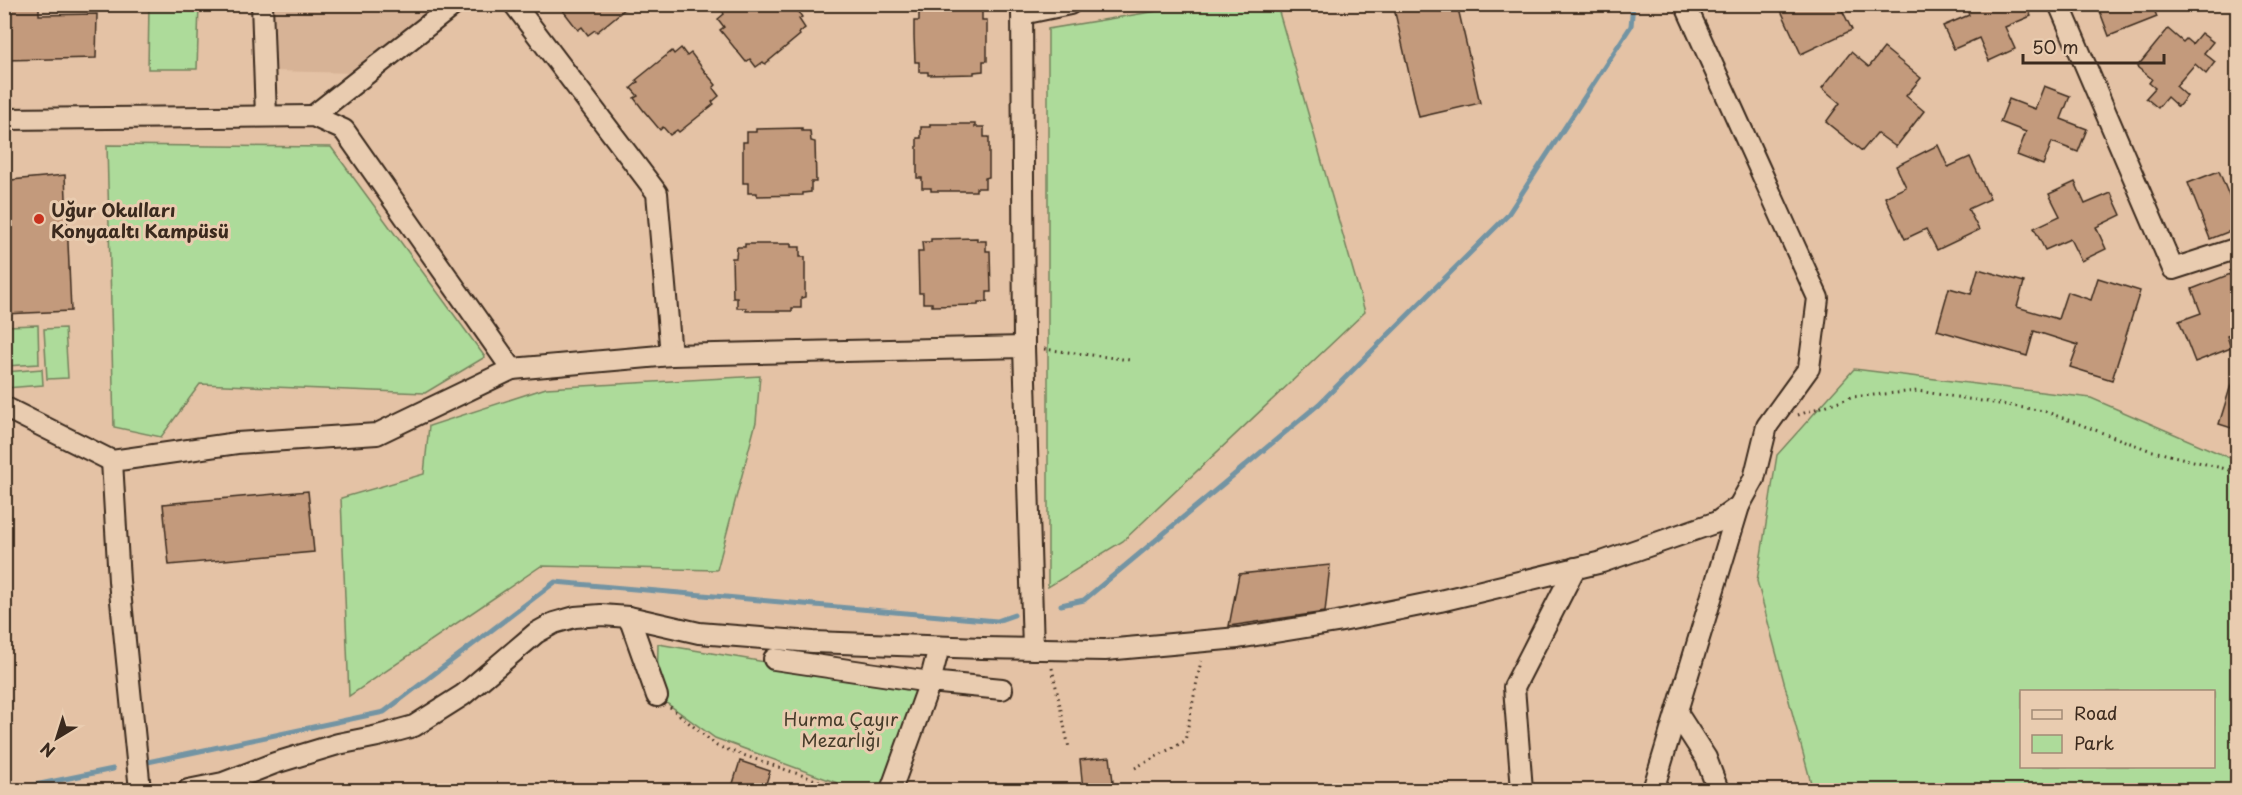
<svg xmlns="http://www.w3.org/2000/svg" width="2242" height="795" font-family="'Playpen Sans',sans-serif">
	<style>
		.built { fill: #d7b396 }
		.green { fill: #addb9a; stroke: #74825c; stroke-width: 1.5; fill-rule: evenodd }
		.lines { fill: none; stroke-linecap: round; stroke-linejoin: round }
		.stream { stroke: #7394a3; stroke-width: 5 }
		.building { fill: #c39a7b; stroke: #3b2a1e; stroke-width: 1.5 }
		.minor-casing { stroke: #3b2a1e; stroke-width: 24 }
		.path { stroke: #3b2a1e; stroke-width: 3; stroke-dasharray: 1.5 4.5; stroke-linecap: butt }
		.minor { stroke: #e9ccb0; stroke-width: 20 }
		.poi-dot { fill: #c8321e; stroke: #e9ccb0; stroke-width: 2 }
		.labels { text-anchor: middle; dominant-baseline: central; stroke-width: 6; stroke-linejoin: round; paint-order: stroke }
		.poi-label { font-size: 18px; font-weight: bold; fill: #3b2a1e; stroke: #e9ccb0; text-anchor: start }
		.park-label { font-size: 18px; fill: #463c2a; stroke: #e9ccb0 }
	</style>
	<rect width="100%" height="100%" fill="#e4c2a5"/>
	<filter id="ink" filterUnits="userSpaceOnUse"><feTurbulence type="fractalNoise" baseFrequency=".0167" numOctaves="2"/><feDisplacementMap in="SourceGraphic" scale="12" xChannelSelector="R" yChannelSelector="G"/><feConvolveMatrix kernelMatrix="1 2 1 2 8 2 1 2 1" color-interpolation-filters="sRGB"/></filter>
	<g filter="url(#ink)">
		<path class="built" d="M271 5H447L355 73 273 71Z"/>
		<g class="green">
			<path d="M149 5H199L197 69H148Z"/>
			<path d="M1194 5H1277L1365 312 1123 541 1048 587V29Z"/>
			<path d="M107 145 331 147 485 357 425 393 200 384 161 437 114 427Z"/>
			<path d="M38 325 39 364 5 366V326Z"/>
			<path d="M65 328 68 378 47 379 44 329Z"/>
			<path d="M42 369 43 385 6 388 5 372Z"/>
			<path d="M1854 369 2091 398 2237 461V790H1807L1811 783 1757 581 1777 455ZM2022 692H2214V766H2022Z"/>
			<path d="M760 376 756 422 717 570 541 566 349 696 341 498 424 474 429 426 546 388Z"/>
			<path d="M658 644 921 688 879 790H856L715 738 657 696Z"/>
		</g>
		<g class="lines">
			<g class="stream">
				<path d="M1061 605 1084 600 1319 404 1507 216 1631 26 1633 4"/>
				<path d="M143 763 384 712 555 582 997 621 1014 615"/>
				<path d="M11 790 113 769"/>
			</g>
		</g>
		<g class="building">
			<path d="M4 4H39V15L97 14 96 58 4 60Z"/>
			<path d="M558 4H631L597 32 595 30 588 35 582 27 578 30Z"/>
			<path d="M731 4H793L802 17 799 19 805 28 799 33 800 35 765 64 763 62 756 67 750 59 746 62 720 30 724 27 718 19 724 14 723 12Z"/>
			<path d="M1393 4H1457L1480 103 1419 117Z"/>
			<path d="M1778 4H1839L1852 30 1801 54Z"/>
			<path d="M1965 4H2026L2031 16 2005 27 2015 49 1989 61 1979 38 1954 49 1943 26 1969 15Z"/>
			<path d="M2097 4H2152L2157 17 2109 36Z"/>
			<path d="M973 7V10H982V20H987V61H983V71L974 72V74L928 75V72H919V62H915L914 36V21H919V11H927V8Z"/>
			<path d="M2168 29 2183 42 2186 39 2192 44 2201 33 2213 42 2204 53 2215 62 2206 74 2195 64 2176 86 2187 96 2178 107 2167 97 2158 108 2146 98 2155 88 2149 83 2152 79 2137 67Z"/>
			<path d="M681 48 687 56 691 53 706 73 716 85 713 88 719 96 712 102 714 104 679 132 677 130 670 135 663 127 660 130 644 111 634 98 638 96 631 88 638 82 636 80 672 51 674 54Z"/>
			<path d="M1884 48 1921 78 1906 96 1924 111 1896 147 1877 133 1862 151 1826 122 1840 103 1822 88 1851 52 1869 67Z"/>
			<path d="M2044 86 2070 96 2061 119 2087 129 2078 152 2052 142 2043 165 2017 155 2026 132 2000 122 2009 99 2035 109Z"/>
			<path d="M930 124H975V127H984V137H989V177L985 178V188H976V191H931V188H922V178H917V138H921V127H930Z"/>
			<path d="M802 128V131H810L811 141 815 142 816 182H811V192L803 193V195L757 196V193H748V183H743V142H747V132H756V129Z"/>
			<path d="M1938 145 1948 167 1970 157 1990 199 1968 209 1979 230 1937 250 1926 229 1905 239 1885 197 1906 187 1896 166Z"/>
			<path d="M2219 171 2238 218V228L2210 239 2188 183Z"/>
			<path d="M65 175 71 311 4 314V258L10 257 11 180Z"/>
			<path d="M2075 182 2085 204 2111 193 2121 215 2096 227 2106 249 2081 261 2070 239 2045 250 2034 228 2060 216 2049 194Z"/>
			<path d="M977 238V241H986V251H990L991 292H987V302H978V305L932 306V303H923V293H919L918 252H923L922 242H931V239Z"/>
			<path d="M745 244H791V247H800V257H805V297L801 298V308H792V311H746V308H737V298H733L732 258H736L737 247H745Z"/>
			<path d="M1978 269 2024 282 2017 307 2058 319 2067 292 2091 300 2098 278 2140 291 2112 380 2070 367 2078 345 2034 331 2027 356 1937 330 1949 288 1971 294Z"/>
			<path d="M2238 271V332L2227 336 2231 348 2195 362 2179 321 2201 313 2192 289Z"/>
			<path d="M2234 375H2238V430L2219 424Z"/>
			<path d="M308 491 314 552 169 565 163 504Z"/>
			<path d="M1330 565 1325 612 1229 626 1239 574Z"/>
			<path d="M1110 757 1114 790H1083L1080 760Z"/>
			<path d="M740 761 770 771 764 790H731Z"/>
		</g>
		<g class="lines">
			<defs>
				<g id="minor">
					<path d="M262 4 266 116"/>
					<path d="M514 4 657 193 671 355"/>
					<path d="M1022 4 1024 347 1033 649"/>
					<path d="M2059 4 2173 269 2238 248"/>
					<path d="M1022 14 1070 4"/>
					<path d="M313 116 455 4"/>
					<path d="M4 119 313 116 344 130 512 369 377 434 237 443 112 461 119 581 140 790"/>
					<path d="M512 369 671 355 1024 347"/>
					<path d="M4 407 112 461"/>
					<path d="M629 617 657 696"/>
					<path d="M774 659 930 682 939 647"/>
					<path d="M1677 713 1706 758 1718 790"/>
					<path d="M188 790 223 783 275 763 338 744 378 736 414 726 463 695 536 633 554 623 575 617 601 615 629 617 699 633 813 642 982 648 1105 650 1238 638 1337 622 1440 601 1602 562 1717 522 1739 506 1754 479 1767 426 1809 368 1818 298 1685 4"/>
					<path d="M891 790 930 682 1002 689"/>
					<path d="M1522 790 1514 687 1575 568"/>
					<path d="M1653 790 1739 506"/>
				</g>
			</defs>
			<use href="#minor" class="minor-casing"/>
			<g class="path">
				<path d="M1044 349 1130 360"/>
				<path d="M1798 415 1851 397 1918 391 2044 411 2149 450 2238 472"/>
				<path d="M1052 668 1069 748"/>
				<path d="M670 707 717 746 845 790"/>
				<path d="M1135 768 1185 741 1201 661"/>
			</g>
			<use href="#minor" class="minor"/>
		</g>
	</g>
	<circle class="poi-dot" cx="39" cy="219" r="6"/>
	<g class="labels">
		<g class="poi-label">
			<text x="51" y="209">Uğur Okulları<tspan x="51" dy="21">Konyaaltı Kampüsü</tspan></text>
		</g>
		<g class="park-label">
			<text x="841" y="718">Hurma Çayır<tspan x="841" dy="21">Mezarlığı</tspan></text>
		</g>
	</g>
	<rect width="2242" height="795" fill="none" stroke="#e9ccb0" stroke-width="24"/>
	<rect x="12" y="12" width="2218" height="771" fill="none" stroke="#3b2a1e" stroke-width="2" filter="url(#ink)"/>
	<rect x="2020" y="690" width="195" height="78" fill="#e9ccb0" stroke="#a38b76" stroke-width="1.5"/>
	<rect x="2032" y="710" width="30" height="9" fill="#e9ccb0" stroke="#a38b76" stroke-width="1.5"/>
	<text x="2074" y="720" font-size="18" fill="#3b2a1e">Road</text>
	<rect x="2032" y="735" width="30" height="18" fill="#addb9a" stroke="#a38b76" stroke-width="1.5"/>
	<text x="2074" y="750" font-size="18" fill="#3b2a1e">Park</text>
	<g transform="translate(57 738) rotate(218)" stroke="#e9ccb0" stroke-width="4.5" paint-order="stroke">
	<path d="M0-4.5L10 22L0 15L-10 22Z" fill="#3b2a1e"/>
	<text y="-9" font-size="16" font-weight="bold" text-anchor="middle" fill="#3b2a1e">N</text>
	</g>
	<path d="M2023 54v9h141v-9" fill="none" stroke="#3b2a1e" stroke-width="3"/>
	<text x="2032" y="54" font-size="18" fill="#3b2a1e" stroke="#e9ccb0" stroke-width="4.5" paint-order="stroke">50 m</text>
</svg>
